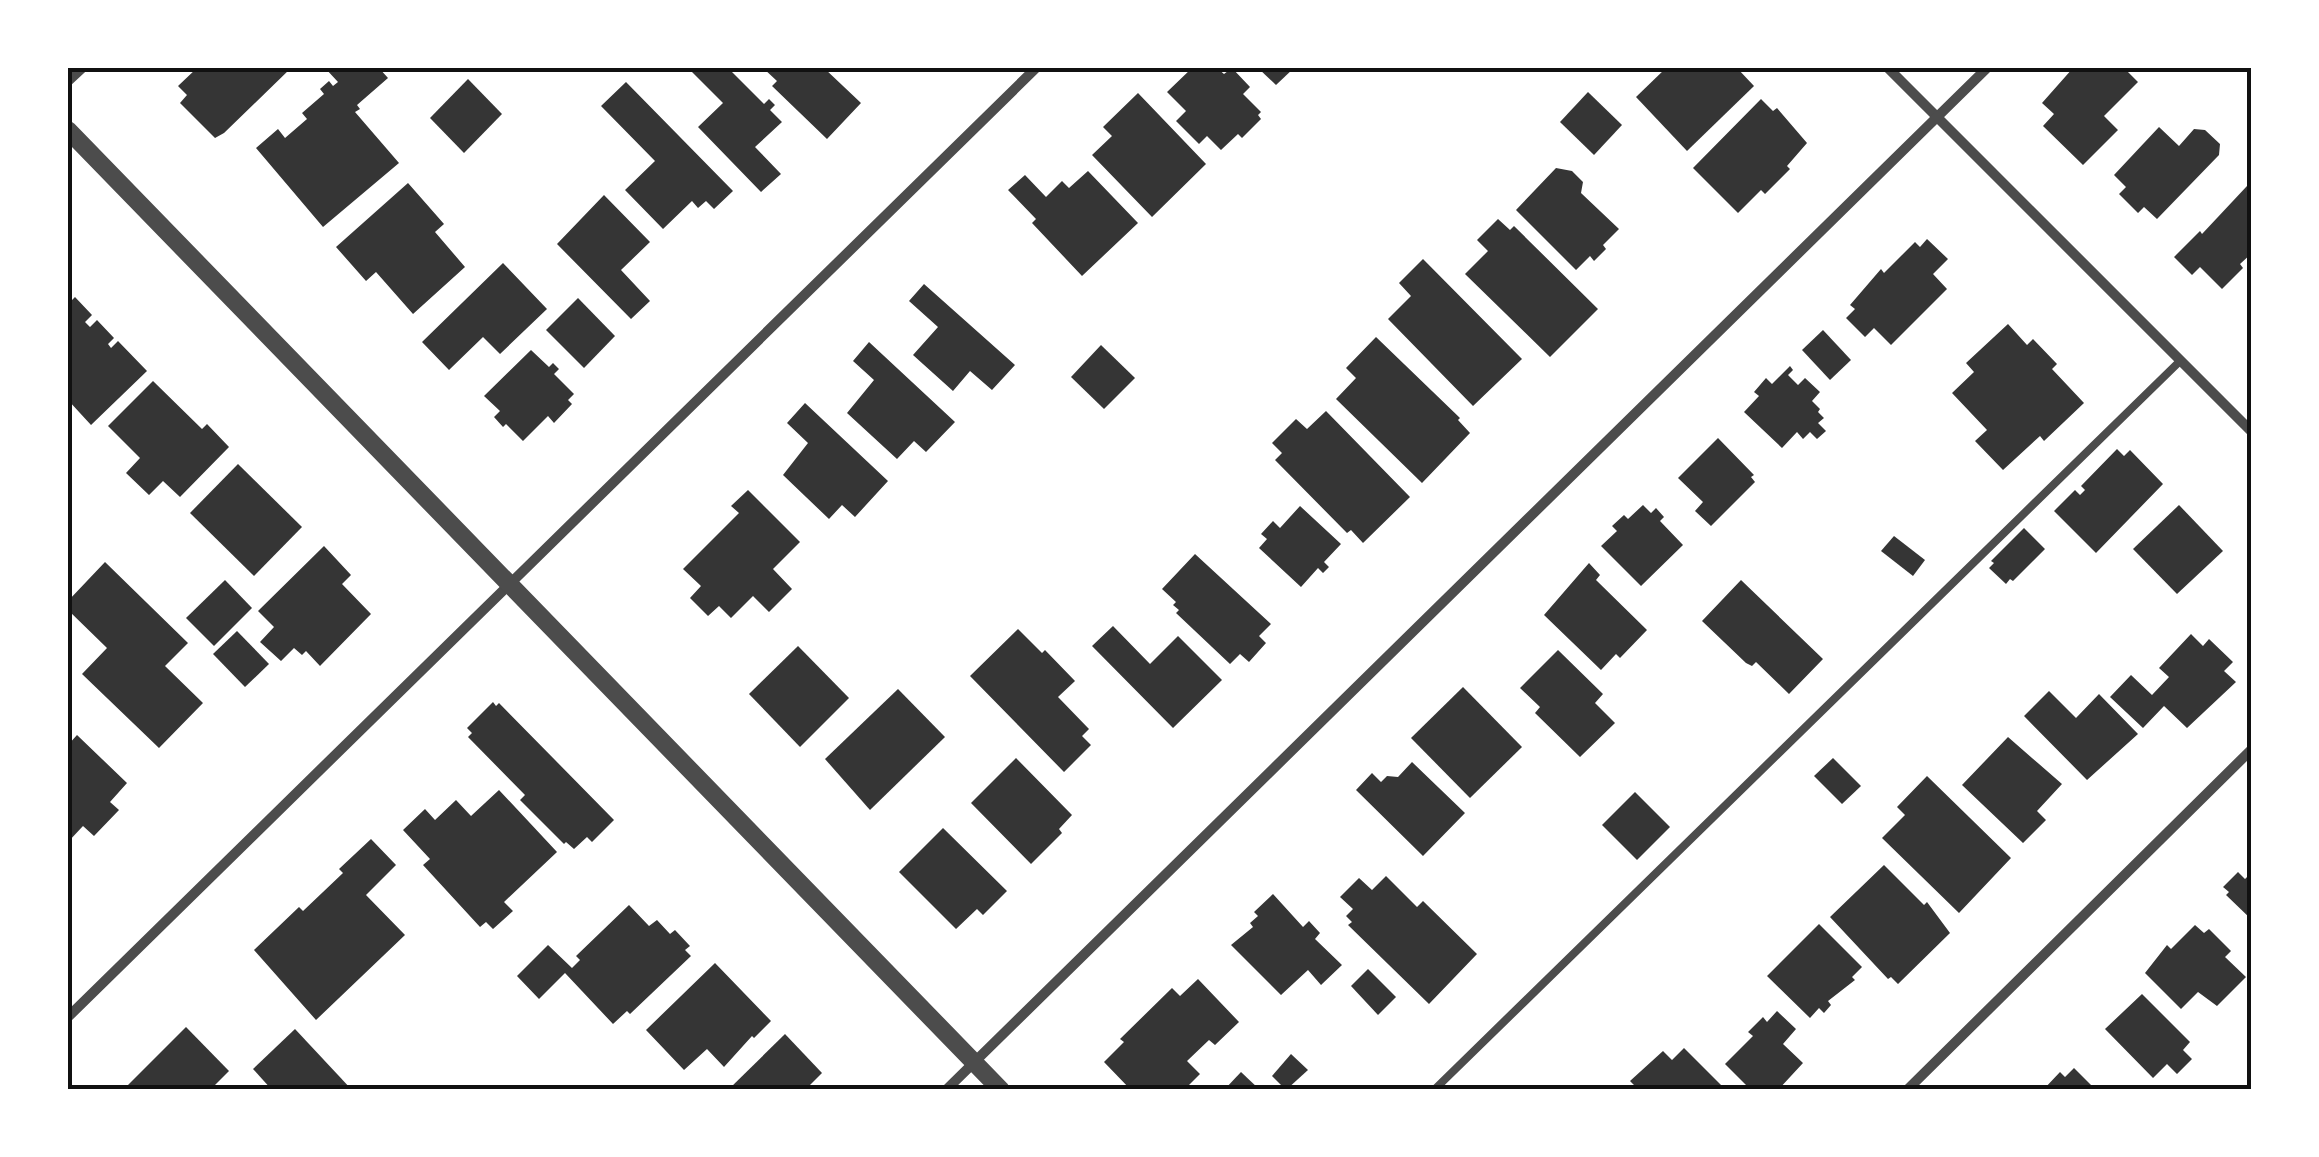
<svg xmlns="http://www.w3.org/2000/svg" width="2319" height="1157" font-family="'PT Sans',sans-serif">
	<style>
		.building { fill: #353535 }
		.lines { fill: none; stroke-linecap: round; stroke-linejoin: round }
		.service { stroke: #4c4c4c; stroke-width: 8 }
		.minor { stroke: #4c4c4c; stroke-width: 10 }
		.tertiary { stroke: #4c4c4c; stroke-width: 18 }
		.neatline { fill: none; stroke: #111; stroke-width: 4 }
	</style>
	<rect width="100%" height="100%" fill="#fff"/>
	<g class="building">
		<path d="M197 68H291L224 133 215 138 180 103 187 95 178 86Z"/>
		<path d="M325 68H379L388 78 357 105 360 109 355 112 399 163 323 227 256 148 278 129 285 138 307 119 302 113 324 94 320 89 329 81 333 86 338 82Z"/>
		<path d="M688 68H728L764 104 769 99 775 105 770 110 782 122 755 147 781 174 761 192 698 127 723 103Z"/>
		<path d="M763 68H824L861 103 827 139 772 86 777 81Z"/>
		<path d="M1192 68H1217L1224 74 1232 68 1250 87 1243 94 1261 112 1258 115 1261 119 1242 138 1238 134 1221 150 1207 136 1199 144 1176 121 1186 111 1167 92Z"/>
		<path d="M1258 68H1294L1276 85Z"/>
		<path d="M1666 68H1737L1754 86 1687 151 1636 97Z"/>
		<path d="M2073 68H2124L2138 82 2104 116 2118 130 2083 165 2043 126 2054 114 2042 103Z"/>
		<path d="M468 79 502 114 464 153 430 118Z"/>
		<path d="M626 82 733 191 714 209 706 201 698 208 692 201 663 229 625 190 655 161 601 106Z"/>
		<path d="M1588 92 1622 125 1594 155 1560 122Z"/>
		<path d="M1138 93 1206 164 1152 217 1092 155 1112 136 1103 127Z"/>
		<path d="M1761 99 1773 111 1777 108 1807 143 1787 166 1790 169 1765 194 1761 190 1738 213 1693 168Z"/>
		<path d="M2159 127 2179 146 2194 129 2205 130 2220 144 2219 155 2157 219 2144 207 2138 213 2119 194 2126 187 2114 175Z"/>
		<path d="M1556 168 1572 171 1583 182 1581 193 1619 229 1603 245 1606 249 1594 261 1590 256 1576 270 1516 210Z"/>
		<path d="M1088 171 1138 223 1082 276 1032 223 1036 219 1008 190 1025 175 1046 197 1062 181 1069 188Z"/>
		<path d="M408 183 444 224 435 232 465 267 413 314 376 272 366 281 336 247Z"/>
		<path d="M2247 186 2252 191V253L2240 264 2243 268 2222 289 2200 267 2192 275 2174 257 2200 231 2202 234Z"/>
		<path d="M604 195 650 242 621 270 650 301 631 319 557 244Z"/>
		<path d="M1498 219 1510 230 1514 226 1598 309 1550 357 1465 274 1488 251 1477 240Z"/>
		<path d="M1927 239 1948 259 1933 274 1947 289 1891 345 1874 328 1865 337 1846 318 1855 309 1850 305 1881 269 1884 273 1915 242 1920 247Z"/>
		<path d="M1423 259 1522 359 1473 406 1388 319 1411 296 1399 283Z"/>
		<path d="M503 263 547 309 500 354 483 337 449 370 422 342Z"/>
		<path d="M924 284 1015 365 992 390 970 371 953 391 913 355 938 327 909 301Z"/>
		<path d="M75 297 92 315 85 322 90 327 97 320 114 338 108 344 111 348 118 341 147 371 91 425 68 400V304Z"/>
		<path d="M578 298 615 336 584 368 546 330Z"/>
		<path d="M2008 324 2027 345 2033 339 2057 364 2052 369 2084 403 2044 441 2040 436 2003 470 1975 441 1987 430 1952 393 1974 372 1966 363Z"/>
		<path d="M1823 330 1851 360 1830 380 1802 350Z"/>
		<path d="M1376 337 1460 418 1458 420 1470 433 1422 483 1336 399 1356 378 1346 368Z"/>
		<path d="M869 342 955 422 926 452 914 441 897 459 847 413 874 380 853 361Z"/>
		<path d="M1101 345 1135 378 1104 409 1071 377Z"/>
		<path d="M531 350 549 367 553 363 559 369 554 374 574 394 568 400 572 404 554 423 548 416 523 441 506 424 503 427 494 417 500 411 484 396Z"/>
		<path d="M1790 366 1793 370 1788 375 1798 385 1805 378 1820 392 1812 401 1820 409 1818 412 1824 418 1818 423 1826 431 1817 439 1810 432 1803 439 1797 432 1782 448 1744 412 1759 396 1754 392 1766 378 1772 384Z"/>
		<path d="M153 381 202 429 207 424 229 447 180 497 163 481 149 495 126 473 140 458 108 426Z"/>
		<path d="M805 403 888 481 855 517 842 505 829 519 783 475 808 443 787 423Z"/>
		<path d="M1326 411 1410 497 1363 543 1351 530 1347 533 1275 460 1282 453 1272 443 1296 419 1307 429Z"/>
		<path d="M1718 438 1754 475 1751 477 1755 482 1711 526 1695 511 1703 502 1678 478Z"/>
		<path d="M2117 449 2124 456 2130 450 2163 484 2096 553 2054 511 2075 490 2080 495 2085 490 2081 486Z"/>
		<path d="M238 464 302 527 254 576 190 513Z"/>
		<path d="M748 490 800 542 773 569 792 589 769 612 753 596 731 618 719 606 708 616 690 598 701 586 683 569 739 513 731 506Z"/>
		<path d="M1643 505 1651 513 1656 508 1664 517 1660 521 1683 545 1641 586 1601 546 1617 531 1612 526 1624 515 1628 519Z"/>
		<path d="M2179 505 2223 551 2177 594 2133 549Z"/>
		<path d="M1300 506 1341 544 1324 562 1329 567 1323 573 1318 568 1301 587 1259 548 1267 539 1261 534 1273 521 1280 528Z"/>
		<path d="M2024 528 2045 549 2013 581 2010 579 2006 584 1989 568 1994 563 1991 561Z"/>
		<path d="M1894 536 1925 560 1913 576 1881 551Z"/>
		<path d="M324 546 351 575 342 584 371 614 320 666 306 651 302 655 294 648 281 661 260 642 274 627 258 611Z"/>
		<path d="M1195 554 1271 624 1259 636 1266 643 1249 662 1240 654 1230 664 1176 613 1179 610 1173 605 1176 602 1162 589Z"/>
		<path d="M105 562 188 643 165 666 203 703 159 748 82 674 107 648 68 610V601Z"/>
		<path d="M1589 563 1600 575 1596 580 1647 630 1620 658 1616 654 1601 670 1544 615Z"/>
		<path d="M225 580 252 608 214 646 186 618Z"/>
		<path d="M1741 580 1823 659 1789 694 1756 662 1752 666 1746 663 1702 621Z"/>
		<path d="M1113 626 1150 664 1178 636 1222 680 1173 728 1092 646Z"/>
		<path d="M1018 629 1042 653 1045 650 1075 681 1058 697 1089 729 1082 736 1091 745 1064 772 970 676Z"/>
		<path d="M237 631 269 664 245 687 213 654Z"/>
		<path d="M2191 634 2203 646 2209 639 2233 662 2224 671 2236 682 2187 728 2164 706 2143 728 2110 697 2131 675 2152 695 2169 677 2159 668Z"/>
		<path d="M798 646 849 698 800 747 749 694Z"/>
		<path d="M1558 650 1603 694 1595 703 1615 723 1580 757 1535 713 1540 707 1520 688Z"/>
		<path d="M1463 687 1522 747 1470 798 1411 738Z"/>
		<path d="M898 689 945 737 870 810 825 759Z"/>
		<path d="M2049 691 2076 718 2099 694 2138 734 2087 780 2024 716Z"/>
		<path d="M493 702 496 706 499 703 614 820 592 842 587 837 574 849 566 842 564 844 520 800 525 795 468 737 472 733 467 728Z"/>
		<path d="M77 735 127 783 110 802 119 810 94 836 83 826 68 842V745Z"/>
		<path d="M2008 737 2062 784 2037 811 2046 820 2023 843 1962 785Z"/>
		<path d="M1016 758 1072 815 1059 829 1062 833 1031 864 971 803Z"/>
		<path d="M1833 758 1861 786 1842 804 1814 776Z"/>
		<path d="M1412 762 1465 813 1423 856 1356 790 1372 773 1381 782 1387 776 1398 777Z"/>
		<path d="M1927 776 2011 858 1959 913 1882 838 1905 815 1897 807Z"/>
		<path d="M499 790 557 852 504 902 513 911 493 929 486 922 480 927 423 865 430 859 403 830 425 809 435 820 456 800 471 816Z"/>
		<path d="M1635 792 1670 827 1637 860 1602 825Z"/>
		<path d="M943 828 1007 891 983 915 977 909 956 929 899 872Z"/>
		<path d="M371 839 396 865 366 895 405 935 316 1020 254 950 299 907 303 911 343 873 339 869Z"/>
		<path d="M1884 865 1924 905 1927 902 1950 933 1898 984 1891 977 1888 979 1830 917Z"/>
		<path d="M2238 872 2245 879 2252 872V920L2226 895 2229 892 2223 887Z"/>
		<path d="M1386 876 1417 907 1423 901 1477 954 1429 1004 1348 925 1352 922 1346 916 1353 909 1340 897 1359 878 1372 890Z"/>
		<path d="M1273 894 1303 927 1309 921 1320 933 1315 939 1342 965 1321 985 1308 970 1281 995 1231 945 1253 927 1250 923 1258 916 1254 912Z"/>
		<path d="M629 905 649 926 657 920 670 934 675 930 690 946 685 950 691 956 630 1014 627 1011 613 1024 565 973 539 999 517 976 548 945 572 968 580 960 576 956Z"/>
		<path d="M1819 924 1862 967 1852 977 1855 980 1828 1001 1831 1005 1824 1013 1819 1008 1810 1018 1767 976Z"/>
		<path d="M2195 925 2204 933 2209 929 2231 951 2225 957 2246 977 2217 1006 2198 992 2181 1009 2145 973 2167 945 2171 949Z"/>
		<path d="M715 963 771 1021 754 1038 752 1036 724 1067 707 1049 684 1070 646 1030Z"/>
		<path d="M1368 969 1396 997 1378 1015 1351 986Z"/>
		<path d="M1198 979 1239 1022 1215 1045 1209 1040 1187 1061 1200 1074 1184 1090H1151L1148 1087 1131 1090 1104 1062 1124 1042 1120 1039 1172 988 1180 996Z"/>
		<path d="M2142 994 2190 1042 2183 1050 2192 1059 2177 1074 2167 1064 2153 1078 2105 1029Z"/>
		<path d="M1777 1011 1796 1029 1783 1044 1803 1063 1778 1090H1751L1725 1064 1753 1036 1748 1032 1763 1017 1767 1022Z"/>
		<path d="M186 1027 229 1071 210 1090H123Z"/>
		<path d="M295 1029 352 1090H272L253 1069Z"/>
		<path d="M785 1034 822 1073 805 1090H728Z"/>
		<path d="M1684 1048 1726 1090H1639L1630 1081 1663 1051 1672 1060Z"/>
		<path d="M1291 1054 1308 1070 1286 1090 1272 1076Z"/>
		<path d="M2074 1068 2096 1090H2043L2060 1072 2065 1077Z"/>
		<path d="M1241 1072 1260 1090H1224Z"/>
	</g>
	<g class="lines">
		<path class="service" d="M1434 1090 2179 362"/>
		<g class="minor">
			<path d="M1888 68 2252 432"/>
			<path d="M68 81 82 68"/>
			<path d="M68 1017 1036 68"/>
			<path d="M946 1090 1987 68"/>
			<path d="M1907 1090 2252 749"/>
		</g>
		<path class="tertiary" d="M68 130 1001 1090"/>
	</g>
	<rect width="2319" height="1157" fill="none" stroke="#ffffff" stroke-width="140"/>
	<rect x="70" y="70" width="2179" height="1017" class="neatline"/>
</svg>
